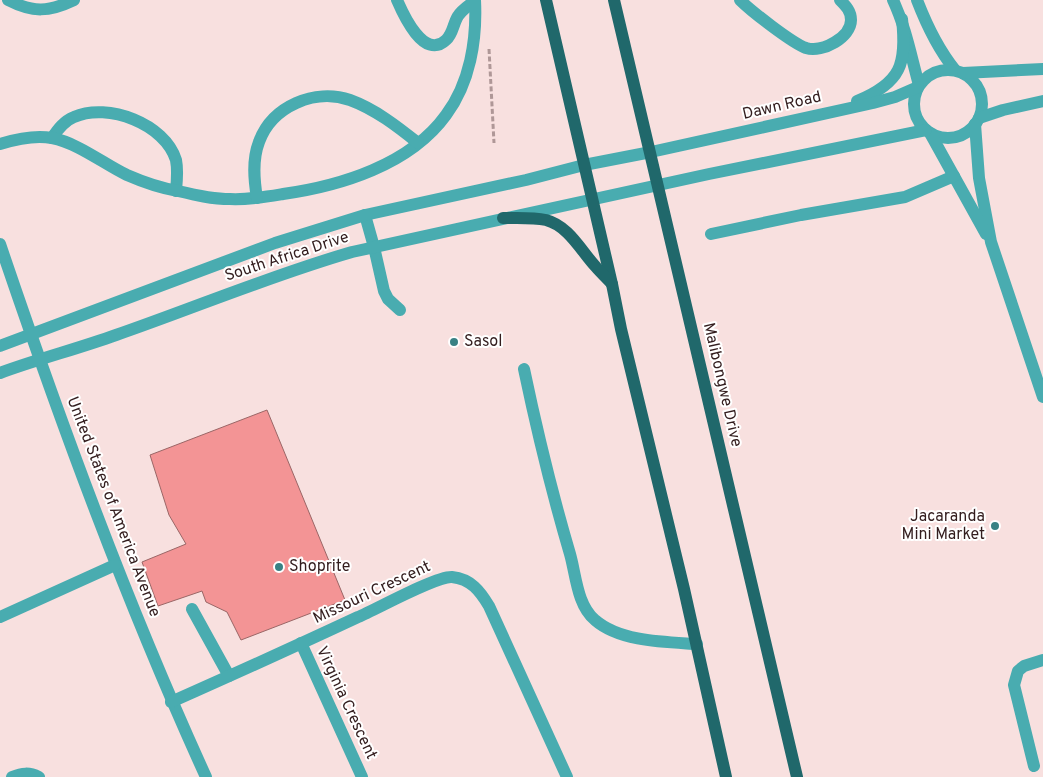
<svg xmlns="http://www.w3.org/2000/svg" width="1043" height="777" font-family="Overpass,sans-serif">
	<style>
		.building { fill: #f39495; stroke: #9a6666 }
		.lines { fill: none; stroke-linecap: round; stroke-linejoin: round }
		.path { stroke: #af9797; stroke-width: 3; stroke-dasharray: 5 2.5; stroke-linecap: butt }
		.minor { stroke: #49acb0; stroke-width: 12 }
		.major { stroke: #20686b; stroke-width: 12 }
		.poi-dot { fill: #388184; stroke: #fff; stroke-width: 2 }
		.labels { text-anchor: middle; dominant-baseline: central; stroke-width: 4; stroke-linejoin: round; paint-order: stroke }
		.street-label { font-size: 16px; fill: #331d1e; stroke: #fff }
		.poi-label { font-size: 16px; fill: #331d1e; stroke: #fff; text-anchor: start }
	</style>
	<rect width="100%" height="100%" fill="#f8e0df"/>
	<path class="building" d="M267 410 345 600 241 640 227 612 206 602 202 591 158 606 142 562 186 544 169 515 150 455Z"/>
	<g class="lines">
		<path class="path" d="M489 49 494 143"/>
		<g class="minor">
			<path d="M8 0C33 13 49 12 74 0"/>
			<path d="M397 0C403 14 424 61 446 40 453 34 453 24 458 16 462 10 469 5 475 1"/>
			<path d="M740 0C751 11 792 43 806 48 823 53 851 37 851 20 851 11 846 6 840 0"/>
			<path d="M893 0C906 28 911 56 919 85"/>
			<path d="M917 0C927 26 938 49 955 70"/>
			<circle cx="948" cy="104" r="34"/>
			<path d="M963 73 1043 69"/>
			<path d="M857 101C901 83 907 64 902 19"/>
			<path d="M979 118 1003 110 1043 101"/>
			<path d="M975 124 979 178 991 242 1043 397"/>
			<path d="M930 133 986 234"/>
			<path d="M52 138C58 129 64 121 74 117 108 102 165 124 176 160 178 170 177 181 176 191"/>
			<path d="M0 144C16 139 36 135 52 138 78 143 104 164 127 175 143 182 160 188 178 191 195 195 212 199 230 199 248 200 265 197 283 194 340 186 410 165 446 115 470 83 477 40 475 0"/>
			<path d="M257 198C254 180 252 160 259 142 272 106 315 88 350 100 375 109 398 127 418 143"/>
			<path d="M365 215 374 247 384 291 388 299 400 310"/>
			<path d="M711 234 801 215 905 197 954 176"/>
			<path d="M0 244C61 424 127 604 206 777"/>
			<path d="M0 346 275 243 365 215 526 180 584 165 651 152 873 103 895 97 918 87"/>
			<path d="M524 369C537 431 552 493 570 554 576 575 577 605 595 620 620 642 666 642 697 644"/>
			<path d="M0 373C38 359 77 349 116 335 194 308 272 275 352 252L709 174 926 130"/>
			<path d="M192 609 229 676"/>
			<path d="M0 617 115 565"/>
			<path d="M301 643 362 777"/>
			<path d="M171 702C234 674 296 646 358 617 377 609 436 576 452 577 471 579 480 591 489 606L567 777"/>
			<path d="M1034 766 1014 685 1018 671 1024 666 1043 660"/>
			<path d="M12 777C22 773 29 772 39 777"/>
		</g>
		<g class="major">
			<path d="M546 0 612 284 621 329 684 589 726 777"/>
			<path d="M614 0 797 777"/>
			<path d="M503 218C517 218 532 217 546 220 569 226 581 251 596 267 601 273 607 278 612 284"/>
		</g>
	</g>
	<g class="poi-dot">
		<circle cx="454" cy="342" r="5"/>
		<circle cx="995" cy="526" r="5"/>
		<circle cx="279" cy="567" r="5"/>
	</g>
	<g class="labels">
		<g class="street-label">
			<text transform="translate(782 106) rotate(-13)">Dawn Road</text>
			<text transform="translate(287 257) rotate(-18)">South Africa Drive</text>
			<text transform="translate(722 385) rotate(77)">Malibongwe Drive</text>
			<text transform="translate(113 507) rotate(69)">United States of America Avenue</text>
			<text transform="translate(372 593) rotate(-25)">Missouri Crescent</text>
			<text transform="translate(346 703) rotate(65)">Virginia Crescent</text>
		</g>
		<g class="poi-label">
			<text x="464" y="342">Sasol</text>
			<text x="985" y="517" text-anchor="end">Jacaranda<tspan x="985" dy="18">Mini Market</tspan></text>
			<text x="289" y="567">Shoprite</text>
		</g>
	</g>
</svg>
